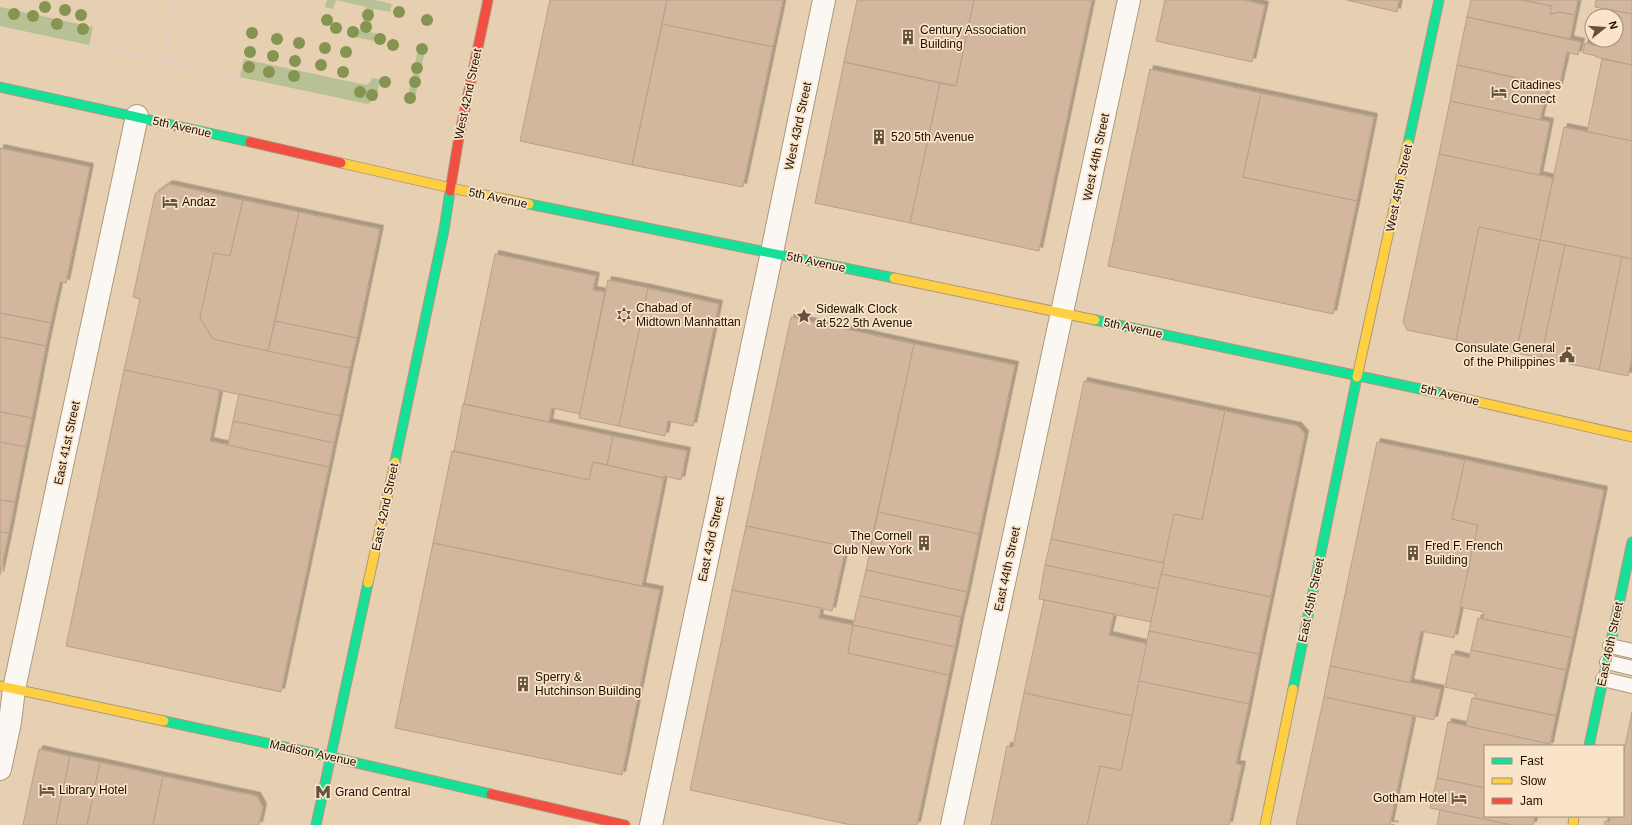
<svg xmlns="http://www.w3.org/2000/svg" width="1632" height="825" font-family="Helvetica,sans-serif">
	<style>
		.green { fill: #b8c095 }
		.building { fill: #d2b69d; stroke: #b8a089; filter: url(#shadow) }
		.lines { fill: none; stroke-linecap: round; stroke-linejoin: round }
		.lane-casing { stroke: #ad997d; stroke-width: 16 }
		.street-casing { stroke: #ad997d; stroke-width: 24 }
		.fast-casing { stroke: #ad997d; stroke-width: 11 }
		.slow-casing { stroke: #ad997d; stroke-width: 11 }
		.jam-casing { stroke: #ad997d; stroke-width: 11 }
		.path { stroke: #d8d0c6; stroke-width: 2.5; stroke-dasharray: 4 2; stroke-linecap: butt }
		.lane { stroke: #fbf8f3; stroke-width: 14 }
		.street { stroke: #fbf8f3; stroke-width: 22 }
		.fast { stroke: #16e098; stroke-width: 9 }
		.slow { stroke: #ffcf43; stroke-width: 9 }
		.jam { stroke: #f24e42; stroke-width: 9 }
		.tree { fill: #859450 }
		.labels { text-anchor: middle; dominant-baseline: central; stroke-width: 3.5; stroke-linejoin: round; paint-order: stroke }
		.poi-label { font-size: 12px; fill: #1d0e00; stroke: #f9e4c9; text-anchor: start }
		.street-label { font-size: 12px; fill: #1d0e00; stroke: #f9e4c9 }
	</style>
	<defs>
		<filter id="shadow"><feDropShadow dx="3.5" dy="-3.5" stdDeviation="0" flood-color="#0004"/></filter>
	</defs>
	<rect width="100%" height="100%" fill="#e7cfb1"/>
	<g class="green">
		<path d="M327 0H375L392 4 390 12 374 9 369 32 385 35 383 43 347 35 349 27 361 30 366 7 336 0 333 9 325 7Z"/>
		<path d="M0 7 93 27 89 45 0 26Z"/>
		<path d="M419 45 426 46 414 103 407 101Z"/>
		<path d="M244 59 366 85 370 83 372 78 380 79 376 101H372L368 104 240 77Z"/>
	</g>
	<g class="building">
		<path d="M550 0H667L632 165 520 141Z"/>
		<path d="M667 0H783L773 47 662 24Z"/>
		<path d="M857 0H974L956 86 844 62Z"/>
		<path d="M974 0H1092L1039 251 910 223 940 83 956 86Z"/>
		<path d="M1165 0H1244L1265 5 1252 62 1156 41Z"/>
		<path d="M1347 0H1399L1397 12Z"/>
		<path d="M1471 0H1522L1552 6 1550 14 1559 12 1575 15 1570 39 1467 17Z"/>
		<path d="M1522 0H1578L1575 15 1559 12 1550 14 1552 6Z"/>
		<path d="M1596 0H1632V14L1595 7Z"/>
		<path d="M1606 9 1632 14V65L1596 57V56L1583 53 1585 43 1598 46 1600 40H1616V16H1605Z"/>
		<path d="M1467 17 1581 42 1578 55 1567 52 1559 87 1457 65Z"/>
		<path d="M662 24 773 47 743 187 632 165Z"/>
		<path d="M1602 59 1632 65V141L1587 132Z"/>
		<path d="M844 62 940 83 910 223 815 203Z"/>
		<path d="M1457 65 1548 85 1540 120 1450 101Z"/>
		<path d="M1150 69 1261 93 1243 177 1357 201 1333 314 1108 266Z"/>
		<path d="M1261 93 1374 117 1357 201 1243 177Z"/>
		<path d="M1450 101 1550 122 1539 176 1439 154Z"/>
		<path d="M1564 127 1632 141V259L1540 240Z"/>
		<path d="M0 148 90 167 66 283 60 282 51 323 0 313Z"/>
		<path d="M1439 154 1553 178 1540 240 1479 227 1456 340 1407 330 1403 322Z"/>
		<path d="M169 184 243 200 230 256 214 253 200 318 213 339 350 368 340 416 124 370 140 299 133 297 155 194Z"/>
		<path d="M243 200 299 212 268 351 213 339 200 318 214 253 230 256Z"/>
		<path d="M299 212 380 229 357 338 275 321Z"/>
		<path d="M1479 227 1540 240 1516 353 1456 340Z"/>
		<path d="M1540 240 1565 245 1541 358 1516 353Z"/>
		<path d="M1565 245 1622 257 1599 370 1541 358Z"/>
		<path d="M495 254 596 276 593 290 605 292 580 414 552 408 549 422 464 404Z"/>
		<path d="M1622 257 1632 259V358L1628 376 1599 370Z"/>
		<path d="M608 280 648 288 619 426 579 418Z"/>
		<path d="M648 288 719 304 693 426 668 421 665 436 619 426Z"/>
		<path d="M0 313 51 323 46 346 0 337Z"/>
		<path d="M791 317 914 344 869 552 746 526Z"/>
		<path d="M275 321 357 338 350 368 268 351Z"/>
		<path d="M0 337 46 346 32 418 0 412Z"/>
		<path d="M914 344 1015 365 979 534 878 512Z"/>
		<path d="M124 370 220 390 210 441 329 467 281 692 66 646Z"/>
		<path d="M1084 381 1225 411 1202 520 1174 514 1164 563 1051 539Z"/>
		<path d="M239 394 340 416 334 443 233 421Z"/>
		<path d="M463 404 613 436 607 465 593 462 589 480 454 451Z"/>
		<path d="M1225 411 1298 426 1305 434 1271 597 1161 574 1174 514 1202 520Z"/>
		<path d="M0 412 32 418 26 447 0 442Z"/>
		<path d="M233 421 334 443 329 467 228 445Z"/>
		<path d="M613 436 687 451 681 480 664 476V478L607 465Z"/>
		<path d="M0 442 26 447 15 502 0 500Z"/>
		<path d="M1377 442 1465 460 1452 519 1478 525 1454 638 1421 631 1410 683 1330 666Z"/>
		<path d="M452 451 589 480 593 462 664 478 642 586 433 543Z"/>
		<path d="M1465 460 1604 490 1573 638 1483 619 1484 612 1460 607 1478 525 1452 519Z"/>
		<path d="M0 500 15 502 9 533 0 532Z"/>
		<path d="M878 512 979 534 967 592 866 570Z"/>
		<path d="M746 526 846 547 832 611 732 590Z"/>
		<path d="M0 532 9 533 0 575Z"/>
		<path d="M1051 539 1164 563 1158 589 1045 565Z"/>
		<path d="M433 543 660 590 622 775 395 728Z"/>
		<path d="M1045 565 1158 589 1151 622 1039 599Z"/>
		<path d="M866 570 967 592 961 617 860 596Z"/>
		<path d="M1161 574 1271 597 1259 654 1149 631Z"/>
		<path d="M732 590 821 608 819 618 853 625 848 653 949 675 917 825H851L690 790Z"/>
		<path d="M860 596 961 617 955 647 853 625Z"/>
		<path d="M1044 600 1114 614 1109 635 1147 644 1132 716 1024 693Z"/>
		<path d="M1478 618 1573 638 1566 670 1471 650Z"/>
		<path d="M853 625 955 647 949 675 848 653Z"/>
		<path d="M1149 631 1259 654 1249 704 1139 681Z"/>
		<path d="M1471 650 1566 670 1556 716 1475 698 1476 694 1445 687 1452 654 1469 658Z"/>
		<path d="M1330 666 1441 689 1434 720 1324 697Z"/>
		<path d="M1139 681 1249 704 1236 764 1242 765 1229 825H1087L1100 766 1121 770Z"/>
		<path d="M1024 693 1132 716 1121 770 1100 766 1087 825H991L1007 746 1013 747Z"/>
		<path d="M1324 697 1413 716 1390 824 1395 825H1296Z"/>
		<path d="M1472 698 1556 716 1550 744 1466 726Z"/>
		<path d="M1632 712V825H1604L1605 821 1609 822 1611 816H1623V756Z"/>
		<path d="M1448 722 1550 744V746H1485V788L1437 778Z"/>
		<path d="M39 749 70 756 56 825H23Z"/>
		<path d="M70 756 100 762 87 825H56Z"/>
		<path d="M100 762 163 776 153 825H87Z"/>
		<path d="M163 776 257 796 263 807 259 825H153Z"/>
		<path d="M1437 778 1485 788V816H1535L1533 825H1512L1430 808Z"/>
		<path d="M1440 810 1512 825H1437Z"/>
	</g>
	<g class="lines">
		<defs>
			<g id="lane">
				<path d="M1610 646 1632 651"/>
				<path d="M1607 662 1632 668"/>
				<path d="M1603 679 1632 686"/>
			</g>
			<g id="street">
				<path d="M0 769 10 722 14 689 137 116"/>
				<path d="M651 825 772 252 824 0"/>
				<path d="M952 825 1129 0"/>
			</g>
			<g id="fast">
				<path d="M0 87 250 142"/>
				<path d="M1408 144 1439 0"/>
				<path d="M529 204 894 278"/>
				<path d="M1095 320 1444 394"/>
				<path d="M395 462 444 230 450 191"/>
				<path d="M1293 689 1357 377"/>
				<path d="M164 721 331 757 491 794"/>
				<path d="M1589 746 1632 542"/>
				<path d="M316 825 368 583"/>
			</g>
			<g id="slow">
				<path d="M341 163 451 188 529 204"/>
				<path d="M894 278 1095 320"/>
				<path d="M1357 377 1408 144"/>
				<path d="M1444 394 1632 437"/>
				<path d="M368 583 395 462"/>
				<path d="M0 686 164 721"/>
				<path d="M1265 825 1293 689"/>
				<path d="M1573 825 1574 816"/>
			</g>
			<g id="jam">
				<path d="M250 142 341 163"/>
				<path d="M450 191 459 137 488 0"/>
				<path d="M491 794 625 825"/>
			</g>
		</defs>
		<use href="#lane" class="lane-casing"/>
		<use href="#street" class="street-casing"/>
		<use href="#fast" class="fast-casing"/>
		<use href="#slow" class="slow-casing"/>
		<use href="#jam" class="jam-casing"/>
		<g class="path">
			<path d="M93 45 237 77"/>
			<path d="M163 59 174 0"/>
		</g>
		<use href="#lane" class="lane"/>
		<use href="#street" class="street"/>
		<use href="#fast" class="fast"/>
		<use href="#slow" class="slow"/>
		<use href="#jam" class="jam"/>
	</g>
	<g class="tree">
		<circle cx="45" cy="7" r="6"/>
		<circle cx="65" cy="10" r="6"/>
		<circle cx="399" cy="12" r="6"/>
		<circle cx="14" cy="14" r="6"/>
		<circle cx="81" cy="15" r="6"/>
		<circle cx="368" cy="15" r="6"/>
		<circle cx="33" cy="16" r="6"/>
		<circle cx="327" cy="20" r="6"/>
		<circle cx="427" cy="20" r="6"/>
		<circle cx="57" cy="24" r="6"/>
		<circle cx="366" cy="27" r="6"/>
		<circle cx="336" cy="28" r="6"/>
		<circle cx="83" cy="29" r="6"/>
		<circle cx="353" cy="32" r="6"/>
		<circle cx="252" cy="33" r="6"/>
		<circle cx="277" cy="39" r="6"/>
		<circle cx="380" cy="39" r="6"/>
		<circle cx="299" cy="43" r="6"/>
		<circle cx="393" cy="45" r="6"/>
		<circle cx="325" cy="48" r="6"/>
		<circle cx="422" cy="49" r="6"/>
		<circle cx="250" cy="52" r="6"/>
		<circle cx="346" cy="52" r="6"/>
		<circle cx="273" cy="56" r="6"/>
		<circle cx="295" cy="61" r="6"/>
		<circle cx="321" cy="65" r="6"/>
		<circle cx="249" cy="67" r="6"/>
		<circle cx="417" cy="68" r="6"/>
		<circle cx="269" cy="72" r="6"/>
		<circle cx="343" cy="72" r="6"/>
		<circle cx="294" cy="76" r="6"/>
		<circle cx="385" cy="82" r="6"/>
		<circle cx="415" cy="82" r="6"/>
		<circle cx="360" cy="92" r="6"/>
		<circle cx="372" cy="95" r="6"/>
		<circle cx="410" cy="98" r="6"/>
	</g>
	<defs>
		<symbol id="building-bare" viewBox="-9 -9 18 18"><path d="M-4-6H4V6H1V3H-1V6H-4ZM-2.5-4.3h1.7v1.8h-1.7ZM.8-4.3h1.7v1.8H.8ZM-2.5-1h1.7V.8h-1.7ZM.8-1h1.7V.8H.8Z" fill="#64523e" stroke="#f9e4c9" stroke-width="2.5" paint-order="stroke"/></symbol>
		<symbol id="hotel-bare" viewBox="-9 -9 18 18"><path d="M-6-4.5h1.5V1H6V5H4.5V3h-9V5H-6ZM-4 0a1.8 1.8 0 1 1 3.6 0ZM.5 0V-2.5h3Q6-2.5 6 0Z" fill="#64523e" stroke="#f9e4c9" stroke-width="2.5" paint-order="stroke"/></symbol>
		<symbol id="synagogue-bare" viewBox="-9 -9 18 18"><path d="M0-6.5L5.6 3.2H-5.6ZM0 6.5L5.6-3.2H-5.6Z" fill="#64523e" stroke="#f9e4c9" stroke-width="2.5" paint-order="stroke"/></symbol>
		<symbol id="sight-bare" viewBox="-9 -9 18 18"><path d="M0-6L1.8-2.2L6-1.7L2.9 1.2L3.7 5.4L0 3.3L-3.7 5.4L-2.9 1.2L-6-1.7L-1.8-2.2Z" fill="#64523e" stroke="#f9e4c9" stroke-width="2.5" paint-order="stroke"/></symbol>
		<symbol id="civic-bare" viewBox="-9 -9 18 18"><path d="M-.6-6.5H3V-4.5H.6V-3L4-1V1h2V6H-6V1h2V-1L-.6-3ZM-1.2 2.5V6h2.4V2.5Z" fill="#64523e" stroke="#f9e4c9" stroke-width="2.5" paint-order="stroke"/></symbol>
		<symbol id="metro-bare" viewBox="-9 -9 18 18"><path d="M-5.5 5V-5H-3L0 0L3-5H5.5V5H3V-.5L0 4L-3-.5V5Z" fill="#64523e" stroke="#f9e4c9" stroke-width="2.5" paint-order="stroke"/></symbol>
	</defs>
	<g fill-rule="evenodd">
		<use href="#building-bare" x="897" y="26" width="22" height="22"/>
		<use href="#hotel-bare" x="1488" y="81" width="22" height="22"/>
		<use href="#building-bare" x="868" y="126" width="22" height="22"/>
		<use href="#hotel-bare" x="159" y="191" width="22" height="22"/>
		<use href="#synagogue-bare" x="613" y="304" width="22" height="22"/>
		<use href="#sight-bare" x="793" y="305" width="22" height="22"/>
		<use href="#civic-bare" x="1556" y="344" width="22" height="22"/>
		<use href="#building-bare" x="913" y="532" width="22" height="22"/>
		<use href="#building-bare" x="1402" y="542" width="22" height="22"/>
		<use href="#building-bare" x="512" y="673" width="22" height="22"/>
		<use href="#hotel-bare" x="36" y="779" width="22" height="22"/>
		<use href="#metro-bare" x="312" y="781" width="22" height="22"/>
		<use href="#hotel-bare" x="1448" y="787" width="22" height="22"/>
	</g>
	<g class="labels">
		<g class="poi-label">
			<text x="920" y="30">Century Association<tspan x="920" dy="14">Building</tspan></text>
			<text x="1511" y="85">Citadines<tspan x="1511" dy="14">Connect</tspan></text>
			<text x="891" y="137">520 5th Avenue</text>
			<text x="182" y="202">Andaz</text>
			<text x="636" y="308">Chabad of<tspan x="636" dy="14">Midtown Manhattan</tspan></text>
			<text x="816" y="309">Sidewalk Clock<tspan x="816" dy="14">at 522 5th Avenue</tspan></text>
			<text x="1555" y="348" text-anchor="end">Consulate General<tspan x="1555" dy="14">of the Philippines</tspan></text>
			<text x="912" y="536" text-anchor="end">The Cornell<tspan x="912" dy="14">Club New York</tspan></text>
			<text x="1425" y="546">Fred F. French<tspan x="1425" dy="14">Building</tspan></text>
			<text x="535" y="677">Sperry &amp;<tspan x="535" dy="14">Hutchinson Building</tspan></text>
			<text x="59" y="790">Library Hotel</text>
			<text x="335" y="792">Grand Central</text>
			<text x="1447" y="798" text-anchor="end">Gotham Hotel</text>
		</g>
		<g class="street-label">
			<text transform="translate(468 94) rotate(-78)">West 42nd Street</text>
			<text transform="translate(798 126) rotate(-78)">West 43rd Street</text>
			<text transform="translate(182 127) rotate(13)">5th Avenue</text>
			<text transform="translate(1096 157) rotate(-78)">West 44th Street</text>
			<text transform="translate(1399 188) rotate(-78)">West 45th Street</text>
			<text transform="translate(498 198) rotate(12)">5th Avenue</text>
			<text transform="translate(816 262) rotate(12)">5th Avenue</text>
			<text transform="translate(1133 328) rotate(12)">5th Avenue</text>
			<text transform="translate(1450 395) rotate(13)">5th Avenue</text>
			<text transform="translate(67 443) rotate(-78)">East 41st Street</text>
			<text transform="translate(385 507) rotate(-78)">East 42nd Street</text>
			<text transform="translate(711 539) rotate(-78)">East 43rd Street</text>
			<text transform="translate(1007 569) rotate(-78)">East 44th Street</text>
			<text transform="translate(1311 600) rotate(-78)">East 45th Street</text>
			<text transform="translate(1610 644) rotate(-78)">East 46th Street</text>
			<text transform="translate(313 753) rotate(12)">Madison Avenue</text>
		</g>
	</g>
	<rect x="1484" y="745" width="140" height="72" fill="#f9e4c9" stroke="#a18e79"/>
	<rect x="1492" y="758" width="20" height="6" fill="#16e098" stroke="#a18e79"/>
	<text x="1520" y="765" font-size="12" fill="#1d0e00">Fast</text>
	<rect x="1492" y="778" width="20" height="6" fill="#ffcf43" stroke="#a18e79"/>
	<text x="1520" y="785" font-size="12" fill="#1d0e00">Slow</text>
	<rect x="1492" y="798" width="20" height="6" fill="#f24e42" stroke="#a18e79"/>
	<text x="1520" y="805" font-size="12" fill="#1d0e00">Jam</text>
	<g transform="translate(1604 28) rotate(73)"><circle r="19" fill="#f9e4c9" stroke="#a18e79"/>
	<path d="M0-3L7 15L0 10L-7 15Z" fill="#64523e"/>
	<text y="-6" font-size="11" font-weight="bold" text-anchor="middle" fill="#1d0e00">N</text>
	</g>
</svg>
